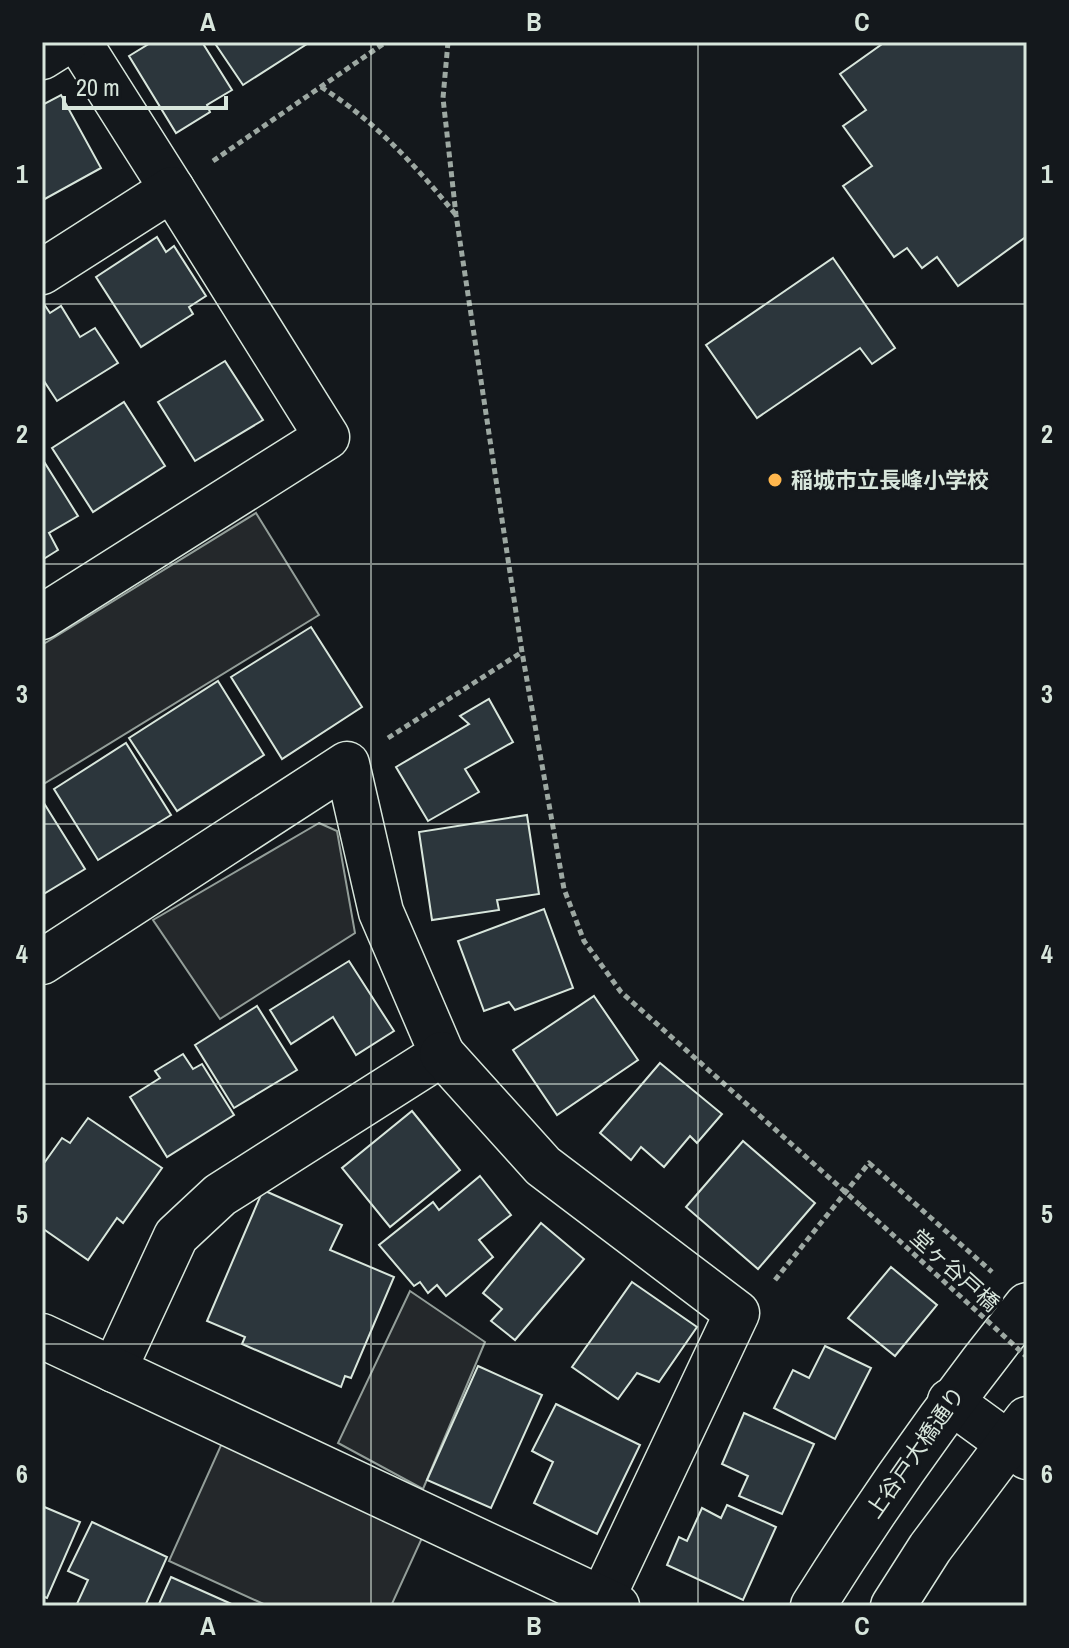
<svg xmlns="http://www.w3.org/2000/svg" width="1069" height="1648" font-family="'Archivo Narrow','Noto Sans JP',sans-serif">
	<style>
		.parking { fill: #24282b; stroke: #939e99; stroke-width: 2 }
		.building { fill: #2c363c; stroke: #d8e6dc; stroke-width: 2 }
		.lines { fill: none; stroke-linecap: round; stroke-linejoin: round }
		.minor-casing { stroke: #d8e6dc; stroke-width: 47 }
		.tertiary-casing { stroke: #d8e6dc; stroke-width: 47 }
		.path { stroke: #9da8a2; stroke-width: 5; stroke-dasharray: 6 4; stroke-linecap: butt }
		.minor { stroke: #14181c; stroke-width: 44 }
		.tertiary { stroke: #14181c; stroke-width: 44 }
		.path-bridge { stroke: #9da8a2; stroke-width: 5; stroke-dasharray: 6 4; stroke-linecap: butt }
		.grid { fill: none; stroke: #d8e6dc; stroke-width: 2; stroke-opacity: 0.55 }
		.poi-dot { fill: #ffb74d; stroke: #14181c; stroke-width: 3 }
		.labels { text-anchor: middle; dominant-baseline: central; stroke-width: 6; stroke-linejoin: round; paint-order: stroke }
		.poi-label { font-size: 22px; font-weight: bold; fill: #d8e6dc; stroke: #14181c; text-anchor: start }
		.street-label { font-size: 22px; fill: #d8e6dc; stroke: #14181c }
		.neatline { fill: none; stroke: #d8e6dc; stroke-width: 3 }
		.grid-label { font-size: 26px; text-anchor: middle; font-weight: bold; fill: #d8e6dc }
	</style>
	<rect width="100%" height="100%" fill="#14181c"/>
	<g class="parking">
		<path d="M256 513 319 615 42 785V645Z"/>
		<path d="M319 823 337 831 355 933 220 1019 153 920Z"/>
		<path d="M410 1291 485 1342 423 1489 338 1443Z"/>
		<path d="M222 1443 422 1538 391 1606H268L169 1561Z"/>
	</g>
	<g class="building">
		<path d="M152 42H202L232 90 207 105 210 112 176 133 129 56Z"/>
		<path d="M214 42H306L307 44 243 85Z"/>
		<path d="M885 42H1027V236L958 286 937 257 922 268 907 248 894 257 843 186 872 166 843 126 866 110 840 74Z"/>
		<path d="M61 95 101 168 43 200 42 105Z"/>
		<path d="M157 237 166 252 174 246 206 296 189 307 193 314 141 347 96 277Z"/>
		<path d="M833 258 895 348 872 364 860 348 757 418 706 345Z"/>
		<path d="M44 304 50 313 61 306 80 337 95 328 118 363 57 401 42 378Z"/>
		<path d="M225 361 263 420 195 461 158 402Z"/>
		<path d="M124 402 165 466 93 512 52 448Z"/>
		<path d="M43 460 78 516 49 533 58 550 42 560Z"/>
		<path d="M311 627 362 707 282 759 231 677Z"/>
		<path d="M218 681 264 755 177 811 129 738Z"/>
		<path d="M489 699 513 742 465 769 479 792 428 821 396 767 469 724 460 716Z"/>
		<path d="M126 743 171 815 98 860 54 789Z"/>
		<path d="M42 800 85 869 42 895Z"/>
		<path d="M527 815 539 894 497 900 499 910 432 920 419 832Z"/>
		<path d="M544 909 573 988 515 1010 509 1002 484 1011 458 941Z"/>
		<path d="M349 961 394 1031 356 1055 333 1017 291 1044 270 1010Z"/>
		<path d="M594 996 638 1060 557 1115 513 1050Z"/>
		<path d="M257 1006 297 1070 234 1108 195 1045Z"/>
		<path d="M183 1054 193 1069 202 1064 234 1115 167 1157 130 1097 160 1078 155 1071Z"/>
		<path d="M660 1063 722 1114 697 1143 690 1136 664 1167 641 1147 631 1160 600 1133Z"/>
		<path d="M412 1111 460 1170 390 1227 342 1168Z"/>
		<path d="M88 1118 162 1168 123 1223 117 1218 88 1260 42 1228V1166L62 1138 70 1143Z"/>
		<path d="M743 1141 815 1203 758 1269 686 1207Z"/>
		<path d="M480 1176 511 1215 479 1240 493 1257 446 1296 437 1285 428 1293 420 1282 414 1286 379 1245 433 1202 439 1210Z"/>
		<path d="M263 1190 342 1225 330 1250 394 1277 351 1378 345 1376 341 1387 242 1344 245 1337 207 1321Z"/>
		<path d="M541 1223 584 1259 515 1340 491 1321 502 1309 483 1293Z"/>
		<path d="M891 1267 937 1305 895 1356 848 1318Z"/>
		<path d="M632 1282 697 1327 659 1382 637 1373 618 1399 572 1367Z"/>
		<path d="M825 1346 871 1368 835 1439 774 1408 793 1370 809 1378Z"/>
		<path d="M478 1366 542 1395 491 1508 427 1480Z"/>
		<path d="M556 1404 640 1445 597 1534 534 1503 553 1462 532 1451Z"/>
		<path d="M744 1413 814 1444 782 1514 739 1496 748 1476 722 1464Z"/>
		<path d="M727 1505 776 1527 743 1600 667 1565 679 1537 687 1541 702 1508 721 1518Z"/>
		<path d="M42 1506 80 1522 47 1598 42 1596Z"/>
		<path d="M92 1522 167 1557 145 1606H76L88 1580 68 1571Z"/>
		<path d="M171 1577 236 1606H158Z"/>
	</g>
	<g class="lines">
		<defs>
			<g id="minor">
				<path d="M79 42 172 189"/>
				<path d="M42 57 66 42"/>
				<path d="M42 272 172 189 327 437 42 617"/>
				<path d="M42 962 347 764 381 912 442 1054 220 1195 176 1236 114 1370"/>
				<path d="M442 1054 543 1166 737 1313 602 1599"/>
				<path d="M42 1336 617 1606"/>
				<path d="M950 1401 1027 1457"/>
			</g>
			<g id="tertiary">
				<path d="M813 1606C879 1501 949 1402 1027 1305"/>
				<path d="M893 1606 930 1548 1027 1419"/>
			</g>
		</defs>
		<use href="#minor" class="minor-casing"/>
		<use href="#tertiary" class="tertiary-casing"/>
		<g class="path">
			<path d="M448 42 443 98 456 215 522 652 564 889 584 941 621 992 861 1206"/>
			<path d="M321 87C375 121 416 166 456 215"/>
			<path d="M213 161 386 42"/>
			<path d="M388 738 522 652"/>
			<path d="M775 1280 869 1163 992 1272"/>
		</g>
		<use href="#minor" class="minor"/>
		<use href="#tertiary" class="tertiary"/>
		<path class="path-bridge" d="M861 1206 1027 1357"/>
	</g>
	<path class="grid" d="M371 42V1606M698 42V1606M42 304H1027M42 564H1027M42 824H1027M42 1084H1027M42 1344H1027"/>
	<circle class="poi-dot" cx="775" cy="480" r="8"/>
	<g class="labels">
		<g class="poi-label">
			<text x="791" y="480">稲城市立長峰小学校</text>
		</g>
		<g class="street-label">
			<text transform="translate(955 1270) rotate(42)">堂ヶ谷戸橋</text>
			<text transform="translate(915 1452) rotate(-55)">上谷戸大橋通り</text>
		</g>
	</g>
	<rect width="1069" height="1648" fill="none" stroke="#14181c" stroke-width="88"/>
	<path d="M64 96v12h162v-12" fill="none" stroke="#d8e6dc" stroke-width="4"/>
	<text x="76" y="96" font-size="24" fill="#d8e6dc" stroke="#14181c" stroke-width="6" paint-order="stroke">20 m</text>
	<rect x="44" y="44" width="981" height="1560" class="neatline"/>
	<g class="grid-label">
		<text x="208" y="31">A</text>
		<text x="534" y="31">B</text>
		<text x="862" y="31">C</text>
		<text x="22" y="183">1</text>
		<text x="1047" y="183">1</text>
		<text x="22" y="443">2</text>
		<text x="1047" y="443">2</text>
		<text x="22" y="703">3</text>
		<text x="1047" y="703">3</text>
		<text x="22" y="963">4</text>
		<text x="1047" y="963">4</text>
		<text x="22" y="1223">5</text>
		<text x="1047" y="1223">5</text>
		<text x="22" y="1483">6</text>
		<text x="1047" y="1483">6</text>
		<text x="208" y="1635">A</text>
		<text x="534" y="1635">B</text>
		<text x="862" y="1635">C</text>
	</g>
</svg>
